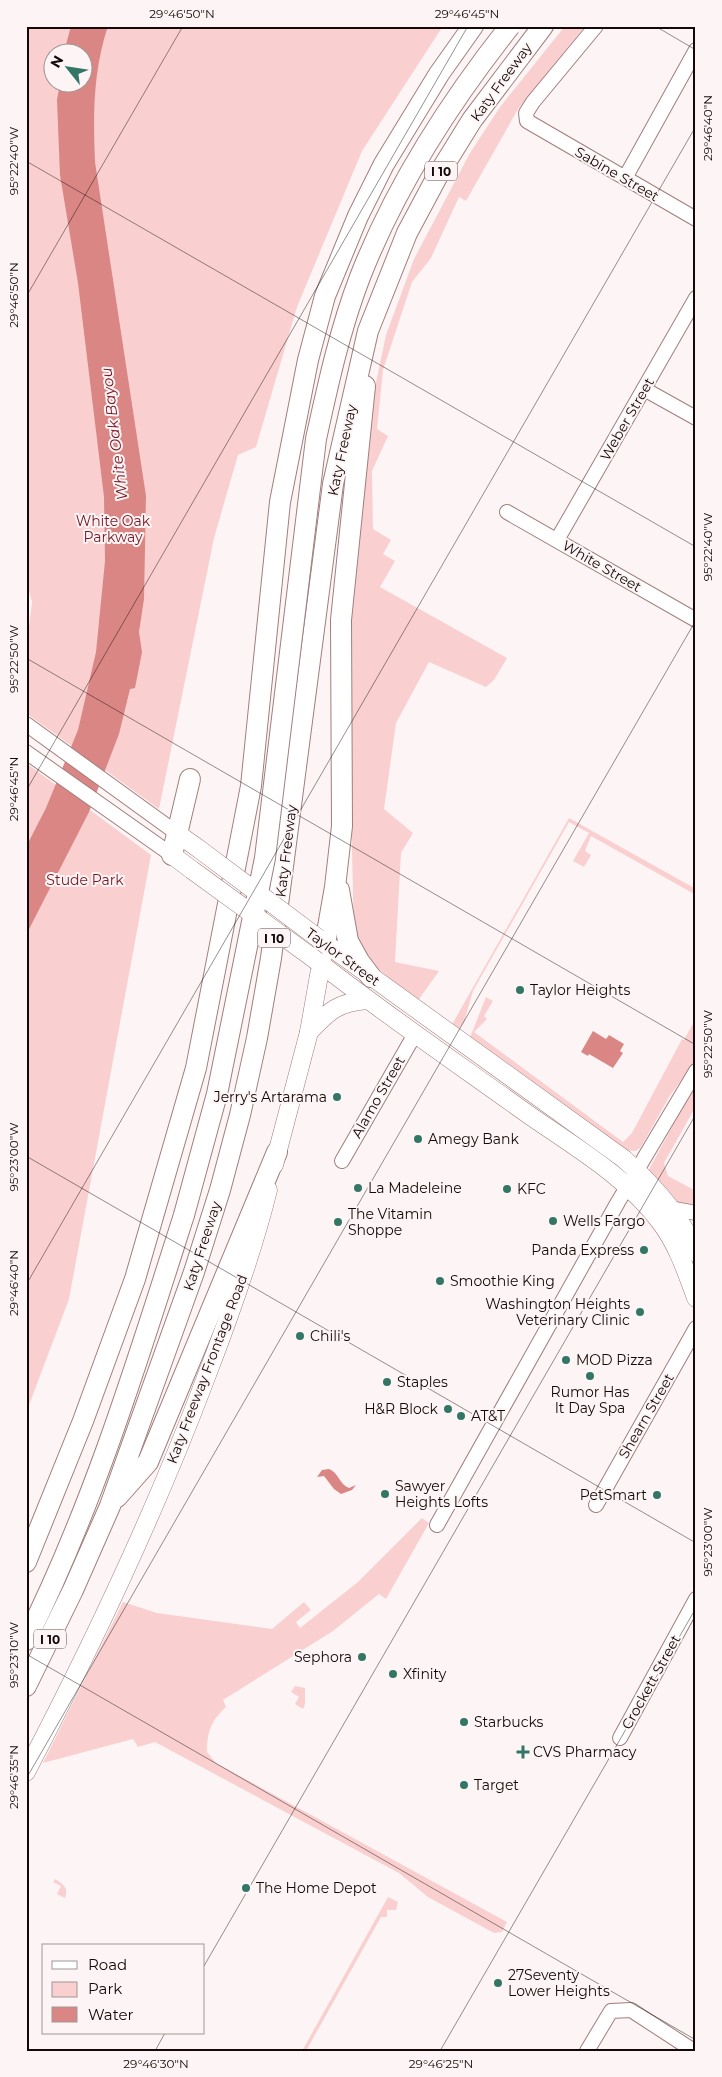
<svg xmlns="http://www.w3.org/2000/svg" width="722" height="2077" font-family="Montserrat,sans-serif">
	<style>
		.green { fill: #f9d0cf; fill-rule: evenodd }
		.water { fill: #da8685 }
		.lines { fill: none; stroke-linecap: round; stroke-linejoin: round }
		.minor-casing { stroke: #a17e7d; stroke-width: 16 }
		.major-casing { stroke: #a17e7d; stroke-width: 19 }
		.highway-casing { stroke: #a17e7d; stroke-width: 22 }
		.minor { stroke: #fff; stroke-width: 14 }
		.major { stroke: #fff; stroke-width: 18 }
		.highway { stroke: #fff; stroke-width: 20 }
		.major-bridge-casing { stroke: #a17e7d; stroke-width: 19; stroke-linecap: butt }
		.highway-bridge-casing { stroke: #a17e7d; stroke-width: 22; stroke-linecap: butt }
		.major-bridge { stroke: #fff; stroke-width: 18 }
		.highway-bridge { stroke: #fff; stroke-width: 20 }
		.ticks { fill: none; stroke: #140808; stroke-width: 1; stroke-opacity: 0.45 }
		.poi-dot { fill: #347666; stroke: #fdf5f5; stroke-width: 2 }
		.labels { text-anchor: middle; dominant-baseline: central; stroke-width: 4; stroke-linejoin: round; paint-order: stroke }
		.shield { fill: #fdf5f5; stroke: #5a4f4f; stroke-width: 1 }
		.shield-label { font-size: 12px; font-weight: bold; fill: #140808 }
		.street-label { font-size: 14px; fill: #140808; stroke: #fdf5f5 }
		.park-label { font-size: 14px; fill: #791421; stroke: #fdf5f5 }
		.poi-label { font-size: 14px; fill: #140808; stroke: #fdf5f5; text-anchor: start }
		.water-label { font-size: 15px; font-style: italic; fill: #7a1522; stroke: #fdf5f5 }
		.neatline { fill: none; stroke: #140808; stroke-width: 2 }
		.ticks-label { font-size: 12px; text-anchor: middle; fill: #140808 }
	</style>
	<rect width="100%" height="100%" fill="#fdf5f5"/>
	<g class="green">
		<path d="M26 26H443L362 151 297 307 256 447 238 455 214 538 159 809 26 713V652L32 602 26 580ZM52 52H82V82H52Z"/>
		<path d="M565 26H585L518 109 466 201 459 197 431 258 412 282 383 370 377 429 388 436 372 471 373 529 391 540 383 554 395 561 380 587 507 658 494 680 486 687 429 662 396 723 384 809 413 833 401 853 395 962 439 971 417 1002 366 958 354 937 347 632 371 406 386 335 414 259 470 153 500 107Z"/>
		<path d="M26 763 151 855 69 1299 26 1413Z"/>
		<path d="M569 818 696 889V895L591 836 585 851 591 855 584 867 573 861 589 833 569 822 473 991 464 1022 456 1032 450 1028Z"/>
		<path d="M486 997 493 1001 484 1016 487 1019 474 1032 623 1142 632 1133 682 1039 684 1040 692 1025 696 1024V1060L669 1097 641 1147 636 1151 619 1150 469 1040Z"/>
		<path d="M696 1083V1106L664 1163 668 1176 696 1191V1206L672 1203 647 1173Z"/>
		<path d="M422 1518 429 1523 386 1599 379 1594 333 1631 223 1700 226 1707C211 1721 207 1732 207 1752L216 1763 507 1922 502 1932 494 1933 428 1897 399 1873 155 1742 138 1747 133 1739 43 1763 123 1602 157 1613 272 1629 304 1602 311 1610 296 1622 300 1628 358 1582Z"/>
		<path d="M295 1686 305 1688V1704L303 1709 295 1704 299 1697 291 1692Z"/>
		<path d="M55 1879C63 1884 69 1888 65 1898L57 1894 61 1886 53 1882Z"/>
		<path d="M388 1897 398 1902 396 1910H387V1917H381L306 2051H302Z"/>
	</g>
	<g class="water">
		<path d="M71 26H108C93 71 93 115 95 162L146 496 144 599 139 632 142 652 135 688 130 689 119 734 89 812 26 935V847L46 808 78 730 96 652 105 561 104 497 78 283 60 175 57 100 60 83 82 82V52H64Z"/>
		<path d="M593 1031 606 1039 609 1035 624 1044 620 1051 623 1053 613 1068 589 1054 588 1056 581 1052Z"/>
		<path d="M329 1469C339 1473 339 1484 349 1488L356 1485 352 1490 341 1494 334 1489 324 1476 317 1477 322 1470Z"/>
	</g>
	<g class="lines">
		<defs>
			<g id="minor">
				<path d="M596 26 533 102 526 113 527 121 696 219"/>
				<path d="M625 178 696 50"/>
				<path d="M644 389 696 418"/>
				<path d="M507 512 696 620"/>
				<path d="M557 540 696 298"/>
				<path d="M26 724 178 834"/>
				<path d="M26 752 172 855"/>
				<path d="M342 1161 415 1034"/>
				<path d="M669 1208 696 1213"/>
				<path d="M596 1505 696 1328"/>
				<path d="M437 1525 618 1202 696 1071"/>
				<path d="M620 1738 696 1599"/>
				<path d="M587 2051 611 2011 631 2010 694 2051"/>
			</g>
			<g id="major">
				<path d="M178 834 199 849"/>
				<path d="M172 855 192 870"/>
				<path d="M318 938 624 1159C652 1184 682 1216 696 1253"/>
				<path d="M317 961C386 1015 458 1064 529 1115 575 1147 627 1177 661 1223 678 1246 686 1271 696 1298"/>
				<path d="M309 1032C329 1011 338 1002 368 1000"/>
				<path d="M274 1165 309 1032 324 947"/>
				<path d="M26 1772C93 1644 154 1515 205 1380 229 1318 252 1255 268 1190"/>
			</g>
			<g id="highway">
				<path d="M172 855 190 779"/>
				<path d="M339 890 348 941 359 961 371 977"/>
				<path d="M325 944 335 887 342 826 341 620 365 386"/>
				<path d="M117 1497 148 1462 277 1152"/>
				<path d="M26 1562 83 1421 135 1279 196 1068 251 786 280 502 308 360 325 296 358 216 384 164 439 74 473 26"/>
				<path d="M26 1640C93 1507 139 1356 184 1215"/>
				<path d="M26 1686 73 1590 110 1506 194 1272 220 1190 240 1115 257 1038 271 958 333 484 368 331 407 233 438 175 472 120 543 26"/>
			</g>
		</defs>
		<use href="#minor" class="minor-casing"/>
		<use href="#major" class="major-casing"/>
		<use href="#highway" class="highway-casing"/>
		<use href="#minor" class="minor"/>
		<use href="#major" class="major"/>
		<use href="#highway" class="highway"/>
		<defs>
			<g id="major-bridge">
				<path d="M199 849 318 938"/>
				<path d="M192 870 317 961"/>
			</g>
			<path id="highway-bridge" d="M184 1215 217 1094 265 858 316 439C328 384 340 329 360 277 396 185 449 103 510 26"/>
		</defs>
		<use href="#major-bridge" class="major-bridge-casing"/>
		<use href="#highway-bridge" class="highway-bridge-casing"/>
		<use href="#major-bridge" class="major-bridge"/>
		<use href="#highway-bridge" class="highway-bridge"/>
	</g>
	<path class="ticks" d="M655 26 696 50M26 161 696 547M26 297 183 26M26 658 696 1045M26 791 468 26M26 1156 696 1543M26 1285 696 126M26 1654 696 2040M26 1779 696 620M204 1966 696 1114M155 2051 165 2033M440 2051 696 1608"/>
	<g class="poi-dot">
		<circle cx="520" cy="990" r="5"/>
		<circle cx="337" cy="1097" r="5"/>
		<circle cx="418" cy="1139" r="5"/>
		<circle cx="358" cy="1188" r="5"/>
		<circle cx="507" cy="1189" r="5"/>
		<circle cx="553" cy="1221" r="5"/>
		<circle cx="338" cy="1222" r="5"/>
		<circle cx="644" cy="1250" r="5"/>
		<circle cx="440" cy="1281" r="5"/>
		<circle cx="640" cy="1312" r="5"/>
		<circle cx="300" cy="1336" r="5"/>
		<circle cx="566" cy="1360" r="5"/>
		<circle cx="590" cy="1376" r="5"/>
		<circle cx="387" cy="1382" r="5"/>
		<circle cx="448" cy="1409" r="5"/>
		<circle cx="461" cy="1416" r="5"/>
		<circle cx="385" cy="1494" r="5"/>
		<circle cx="657" cy="1495" r="5"/>
		<circle cx="362" cy="1657" r="5"/>
		<circle cx="393" cy="1674" r="5"/>
		<circle cx="464" cy="1722" r="5"/>
		<path d="M520.5 1744.5h5v5h5v5h-5v5h-5v-5h-5v-5h5z"/>
		<circle cx="464" cy="1785" r="5"/>
		<circle cx="246" cy="1888" r="5"/>
		<circle cx="498" cy="1983" r="5"/>
	</g>
	<g class="labels">
		<g class="shield">
			<rect x="425" y="161.5" width="32" height="19" rx="4"/>
			<rect x="258" y="928.5" width="32" height="19" rx="4"/>
			<rect x="34" y="1629.5" width="32" height="19" rx="4"/>
		</g>
		<g class="shield-label">
			<text x="441" y="171">I 10</text>
			<text x="274" y="938">I 10</text>
			<text x="50" y="1639">I 10</text>
		</g>
		<g class="street-label">
			<text transform="translate(501 82) rotate(-54)">Katy Freeway</text>
			<text transform="translate(617 174) rotate(30)">Sabine Street</text>
			<text transform="translate(627 419) rotate(-60)">Weber Street</text>
			<text transform="translate(342 450) rotate(-78)">Katy Freeway</text>
			<text transform="translate(602 566) rotate(30)">White Street</text>
			<text transform="translate(286 851) rotate(-83)">Katy Freeway</text>
			<text transform="translate(343 957) rotate(36)">Taylor Street</text>
			<text transform="translate(378 1097) rotate(-60)">Alamo Street</text>
			<text transform="translate(202 1246) rotate(-72)">Katy Freeway</text>
			<text transform="translate(207 1369) rotate(-69)">Katy Freeway Frontage Road</text>
			<text transform="translate(646 1416) rotate(-60)">Shearn Street</text>
			<text transform="translate(651 1682) rotate(-61)">Crockett Street</text>
		</g>
		<g class="park-label">
			<text x="113" y="521">White Oak<tspan x="113" dy="16">Parkway</tspan></text>
			<text x="85" y="880">Stude Park</text>
		</g>
		<g class="poi-label">
			<text x="530" y="990">Taylor Heights</text>
			<text x="327" y="1097" text-anchor="end">Jerry's Artarama</text>
			<text x="428" y="1139">Amegy Bank</text>
			<text x="368" y="1188">La Madeleine</text>
			<text x="517" y="1189">KFC</text>
			<text x="348" y="1214">The Vitamin<tspan x="348" dy="16">Shoppe</tspan></text>
			<text x="563" y="1221">Wells Fargo</text>
			<text x="634" y="1250" text-anchor="end">Panda Express</text>
			<text x="450" y="1281">Smoothie King</text>
			<text x="630" y="1304" text-anchor="end">Washington Heights<tspan x="630" dy="16">Veterinary Clinic</tspan></text>
			<text x="310" y="1336">Chili's</text>
			<text x="576" y="1360">MOD Pizza</text>
			<text x="397" y="1382">Staples</text>
			<text x="590" y="1392" text-anchor="middle">Rumor Has<tspan x="590" dy="16">It Day Spa</tspan></text>
			<text x="438" y="1409" text-anchor="end">H&amp;R Block</text>
			<text x="471" y="1416">AT&amp;T</text>
			<text x="395" y="1486">Sawyer<tspan x="395" dy="16">Heights Lofts</tspan></text>
			<text x="647" y="1495" text-anchor="end">PetSmart</text>
			<text x="352" y="1657" text-anchor="end">Sephora</text>
			<text x="403" y="1674">Xfinity</text>
			<text x="474" y="1722">Starbucks</text>
			<text x="533" y="1752">CVS Pharmacy</text>
			<text x="474" y="1785">Target</text>
			<text x="256" y="1888">The Home Depot</text>
			<text x="508" y="1975">27Seventy<tspan x="508" dy="16">Lower Heights</tspan></text>
		</g>
		<g class="water-label">
			<text transform="translate(114 434) rotate(-97)">White Oak Bayou</text>
		</g>
	</g>
	<rect width="722" height="2077" fill="none" stroke="#fdf5f5" stroke-width="55"/>
	<rect x="42" y="1944" width="162" height="90" fill="#fdf5f5" stroke="#a09696"/>
	<rect x="52" y="1961" width="25" height="8" fill="#ffffff" stroke="#a09696"/>
	<text x="88" y="1970" font-size="15" fill="#140808">Road</text>
	<rect x="52" y="1982" width="25" height="15" fill="#f9d0cf" stroke="#a09696"/>
	<text x="88" y="1994" font-size="15" fill="#140808">Park</text>
	<rect x="52" y="2007" width="25" height="15" fill="#da8685" stroke="#a09696"/>
	<text x="88" y="2020" font-size="15" fill="#140808">Water</text>
	<g transform="translate(68 68) rotate(300)"><circle r="24" fill="#fdf5f5" stroke="#a09696"/>
	<path d="M0-4L9 19L0 12L-9 19Z" fill="#347666"/>
	<text y="-8" font-size="14" font-weight="bold" text-anchor="middle" fill="#140808">N</text>
	</g>
	<rect x="28" y="28" width="666" height="2022" class="neatline"/>
	<g class="ticks-label">
		<text x="182" y="18">29°46'50"N</text>
		<text x="467" y="18">29°46'45"N</text>
		<text transform="translate(708 128) rotate(-90)" y="4">29°46'40"N</text>
		<text transform="translate(14 161) rotate(-90)" y="4">95°22'40"W</text>
		<text transform="translate(14 295) rotate(-90)" y="4">29°46'50"N</text>
		<text transform="translate(708 547) rotate(-90)" y="4">95°22'40"W</text>
		<text transform="translate(14 659) rotate(-90)" y="4">95°22'50"W</text>
		<text transform="translate(14 789) rotate(-90)" y="4">29°46'45"N</text>
		<text transform="translate(708 1044) rotate(-90)" y="4">95°22'50"W</text>
		<text transform="translate(14 1157) rotate(-90)" y="4">95°23'00"W</text>
		<text transform="translate(14 1283) rotate(-90)" y="4">29°46'40"N</text>
		<text transform="translate(708 1542) rotate(-90)" y="4">95°23'00"W</text>
		<text transform="translate(14 1655) rotate(-90)" y="4">95°23'10"W</text>
		<text transform="translate(14 1777) rotate(-90)" y="4">29°46'35"N</text>
		<text x="156" y="2068">29°46'30"N</text>
		<text x="441" y="2068">29°46'25"N</text>
	</g>
</svg>
